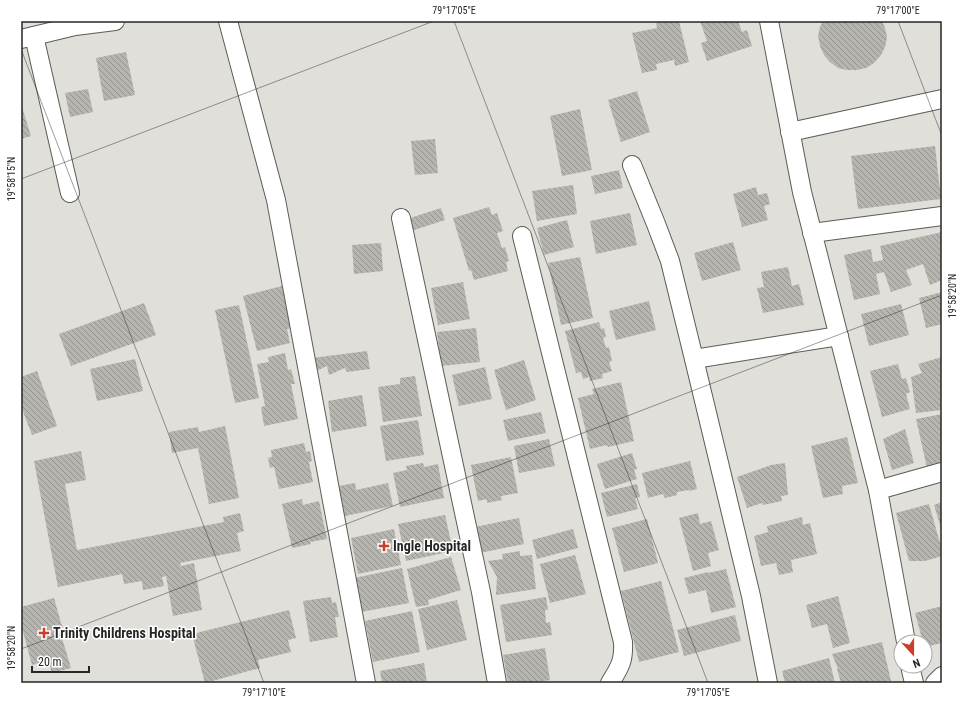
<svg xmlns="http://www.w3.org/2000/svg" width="963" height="704" font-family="'Roboto Condensed',sans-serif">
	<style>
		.building { fill: url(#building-back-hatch) }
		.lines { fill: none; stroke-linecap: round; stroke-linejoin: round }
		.minor-casing { stroke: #5d5b56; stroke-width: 20 }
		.minor { stroke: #fff; stroke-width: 18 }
		.ticks { fill: none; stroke: #262624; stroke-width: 1; stroke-opacity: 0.45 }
		.poi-dot { fill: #ca3e2a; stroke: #fff; stroke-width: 1.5 }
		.labels { text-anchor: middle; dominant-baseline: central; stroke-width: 3; stroke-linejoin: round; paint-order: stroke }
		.poi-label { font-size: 14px; font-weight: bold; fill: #262624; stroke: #fff; text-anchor: start }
		.neatline { fill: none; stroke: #262624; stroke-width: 1.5 }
		.ticks-label { font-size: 10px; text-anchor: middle; fill: #262624 }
	</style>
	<defs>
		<pattern id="building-back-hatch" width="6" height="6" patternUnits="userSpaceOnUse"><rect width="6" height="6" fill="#b7b5b0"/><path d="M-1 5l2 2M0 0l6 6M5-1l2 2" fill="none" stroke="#95938f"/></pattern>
	</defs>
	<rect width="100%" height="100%" fill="#e1dfda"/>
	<g class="building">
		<path d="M662 21H679L689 62 675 66 674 60 656 64 657 70 642 73 632 33 657 28 656 23Z"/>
		<path d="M700 21H738L742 32 747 30 752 46 707 61 701 43 707 41Z"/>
		<path d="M823 21H882L885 28 887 37 885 47 881 55 874 63 866 68 857 70H847L838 68 830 62 824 55 820 46 818 36 820 27Z"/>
		<path d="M126 52 135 95 104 101 96 58Z"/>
		<path d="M88 89 93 112 70 117 65 93Z"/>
		<path d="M637 91 650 132 621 142 608 100Z"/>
		<path d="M21 104 31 136 21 139Z"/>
		<path d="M580 109 592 170 562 176 550 116Z"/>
		<path d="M435 139 438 173 415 175 411 141Z"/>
		<path d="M935 146 941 199 858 209 851 156Z"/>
		<path d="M619 170 623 188 595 194 591 176Z"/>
		<path d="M573 185 577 214 537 221 532 191Z"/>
		<path d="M756 187 758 195 767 193 770 204 764 206 768 220 742 227 733 194Z"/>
		<path d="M489 207 492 215 497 213 503 231 497 233 502 248 505 247 509 261 506 262 508 271 474 280 471 270 469 271 453 218Z"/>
		<path d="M441 208 445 220 408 232 404 220Z"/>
		<path d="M630 213 637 245 596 254 590 221Z"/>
		<path d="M567 220 574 247 544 255 537 228Z"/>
		<path d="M942 232V280L930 285 923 264 906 270 912 285 891 292 884 272 876 274 880 294 854 300 844 255 871 249 873 262 883 260 880 246Z"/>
		<path d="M733 242 741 270 702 281 694 253Z"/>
		<path d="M381 243 383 271 354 274 352 245Z"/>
		<path d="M580 257 593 318 561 325 548 263Z"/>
		<path d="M788 267 792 286 799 284 804 305 763 313 757 288 764 287 761 272Z"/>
		<path d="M463 282 470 319 438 325 431 288Z"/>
		<path d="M282 286 292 328 287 329 290 343 257 351 243 296Z"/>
		<path d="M942 292V324L926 328 919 298Z"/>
		<path d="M649 301 656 330 616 340 609 311Z"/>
		<path d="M144 303 156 335 71 366 59 334Z"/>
		<path d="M901 304 909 335 869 346 861 314Z"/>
		<path d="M239 305 259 398 235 403 215 310Z"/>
		<path d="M599 322 601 329 604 328 606 337 603 338 606 348 609 347 612 361 609 362 612 371 602 374 603 378 590 381 589 377 583 379 581 372 576 373 565 331Z"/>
		<path d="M476 328 480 362 441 366 437 332Z"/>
		<path d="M367 351 370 369 347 372 345 368 329 375 327 366 314 372 312 358Z"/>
		<path d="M285 353 288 370 291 369 295 384H291L298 419 264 426 261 407 265 406 257 364 269 362 268 357Z"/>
		<path d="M942 357V410L916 413 911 377 922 373 918 364Z"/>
		<path d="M135 359 143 391 97 401 90 369Z"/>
		<path d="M524 360 536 400 506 410 494 370Z"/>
		<path d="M898 364 902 379 906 378 910 392 906 394 910 409 882 417 870 371Z"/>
		<path d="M485 367 492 399 459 406 452 375Z"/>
		<path d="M37 371 57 426 32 435 21 406V377Z"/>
		<path d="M415 376 422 416 383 422 378 387 400 384V378Z"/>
		<path d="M621 382 634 441 608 447 607 445 590 449 578 398 594 394 592 389Z"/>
		<path d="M362 395 367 426 332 432 328 401Z"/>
		<path d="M541 412 546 433 508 441 503 420Z"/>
		<path d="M942 414V471L928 472 916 419Z"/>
		<path d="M418 420 424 455 386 461 380 426Z"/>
		<path d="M225 426 239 498 209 504 198 448 172 453 169 432 198 427 199 432Z"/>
		<path d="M905 429 914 463 892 470 883 439Z"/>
		<path d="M847 437 858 483 842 486 843 494 823 498 811 446Z"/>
		<path d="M549 439 555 466 519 473 514 446Z"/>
		<path d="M304 443 306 452 310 451 312 461 309 462 313 482 279 489 274 467 270 468 268 458 272 457 271 450Z"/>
		<path d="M81 451 86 480 65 484 77 550 224 522 223 517 240 513 244 531 237 533 241 551 180 563 181 566 194 563 202 610 173 616 166 576 162 577 164 586 143 590 142 581 124 584 122 574 58 587 34 461Z"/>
		<path d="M632 453 637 469 634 470 637 479 605 489 597 464Z"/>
		<path d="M511 457 518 493 501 496 502 500 487 503V499L478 501 471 465Z"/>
		<path d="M690 461 697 489 689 491V490L677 492V495L665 498 663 494 648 498 642 473Z"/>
		<path d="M423 463 424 467 438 464 444 498 400 507 393 473 407 470 406 466Z"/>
		<path d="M785 463 788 495 781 496 782 501 763 505 762 503 747 508 737 477 771 465Z"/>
		<path d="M355 483 356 490 388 483 393 506 345 516 339 486Z"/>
		<path d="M637 484 640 497 635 498 638 509 607 517 601 493Z"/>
		<path d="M302 499 303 505 319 501 327 539 310 542 311 544 292 548 282 504Z"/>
		<path d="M942 502V532L934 505Z"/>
		<path d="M929 504 942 550V556L925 561H909L896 513Z"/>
		<path d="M698 513 700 524 711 521 719 550 708 553 711 566 693 571 679 518Z"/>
		<path d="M445 515 453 551 406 561 398 524Z"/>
		<path d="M802 517 803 525 810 523 817 554 791 560 793 572 779 575 776 563 761 566 754 536 768 532 767 526Z"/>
		<path d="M519 518 524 544 475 554 470 528Z"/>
		<path d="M647 519 658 563 624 572 612 528Z"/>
		<path d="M394 529 401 565 358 574 351 538Z"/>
		<path d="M573 529 578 548 537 559 532 540Z"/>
		<path d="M520 551V556L532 555 536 589 496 595 497 577 488 561 503 559 502 554Z"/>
		<path d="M575 555 586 594 550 603 540 564Z"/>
		<path d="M451 557 461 590 428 600 429 605 416 607 407 569Z"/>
		<path d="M402 568 409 603 361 612 354 578Z"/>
		<path d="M726 569 736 607 711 613 706 590 689 594 684 578 708 572V573Z"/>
		<path d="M661 581 679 652 639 662 621 591Z"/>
		<path d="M838 596 850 643 833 648 827 624 812 628 806 605Z"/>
		<path d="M331 597 332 603 336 602 339 617H335L338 637 310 642 303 601Z"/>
		<path d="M546 597 548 610H545L546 623 550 622 552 635 506 642 500 605Z"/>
		<path d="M54 598 65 637 62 638 71 668 52 673 48 660 32 665 21 624V607Z"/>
		<path d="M457 600 467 640 427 650 418 609Z"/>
		<path d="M942 606V643L925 647V642H923L915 613Z"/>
		<path d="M289 610 296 638 288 640 291 652 258 660 260 668 205 683 192 634Z"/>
		<path d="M412 611 420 652 373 662 365 621Z"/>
		<path d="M735 615 741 641 684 656 677 630Z"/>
		<path d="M882 642 891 681 881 683H841L837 669H838L832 654Z"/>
		<path d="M545 648 550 680 531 683H508L503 655Z"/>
		<path d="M829 658 835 683H785L782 671Z"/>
		<path d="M424 663 427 683H382L380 671Z"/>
	</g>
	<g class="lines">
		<defs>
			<g id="minor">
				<path d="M228 21 276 200 366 683"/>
				<path d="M769 21 802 192 878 490"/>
				<path d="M34 36 70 193"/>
				<path d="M21 39 75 26 115 21"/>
				<path d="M790 132 942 99"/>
				<path d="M632 165 656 224 670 261 694 359 751 596 768 683"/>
				<path d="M401 218 481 592 497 683"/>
				<path d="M812 233 942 216"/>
				<path d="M522 236 623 642C624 661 620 667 610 683"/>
				<path d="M694 359 839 336"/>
				<path d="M906 642 878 490 942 472"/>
				<path d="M910 666 914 683"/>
				<path d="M935 683 942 676"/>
			</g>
		</defs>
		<use href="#minor" class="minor-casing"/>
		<use href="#minor" class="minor"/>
	</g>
	<path class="ticks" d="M454 21 708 683M898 21 942 136M21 49 264 683M21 179 434 21M21 649 942 295"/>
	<g class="poi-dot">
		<path d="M382 540h4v4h4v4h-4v4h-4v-4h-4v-4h4z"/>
		<path d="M42 627h4v4h4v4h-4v4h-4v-4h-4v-4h4z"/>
	</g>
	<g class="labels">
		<g class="poi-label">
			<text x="393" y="546">Ingle Hospital</text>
			<text x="53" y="633">Trinity Childrens Hospital</text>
		</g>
	</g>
	<rect width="963" height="704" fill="none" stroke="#ffffff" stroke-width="44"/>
	<g transform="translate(913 654) rotate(159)"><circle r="19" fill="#ffffff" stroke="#a8a8a7"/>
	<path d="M0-3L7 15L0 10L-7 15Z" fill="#ca3e2a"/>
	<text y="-6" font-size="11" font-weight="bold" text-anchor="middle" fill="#262624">N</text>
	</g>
	<path d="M32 666v6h57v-6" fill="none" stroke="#262624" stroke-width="2"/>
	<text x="38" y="666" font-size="12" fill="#262624" stroke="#ffffff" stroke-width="3" paint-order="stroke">20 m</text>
	<rect x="22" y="22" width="919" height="660" class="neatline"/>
	<g class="ticks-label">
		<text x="454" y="14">79°17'05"E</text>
		<text x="898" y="14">79°17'00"E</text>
		<text transform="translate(11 179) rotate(-90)" y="4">19°58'15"N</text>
		<text transform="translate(952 296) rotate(-90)" y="4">19°58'20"N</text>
		<text transform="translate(11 648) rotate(-90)" y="4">19°58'20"N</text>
		<text x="264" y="696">79°17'10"E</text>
		<text x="708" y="696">79°17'05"E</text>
	</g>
</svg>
